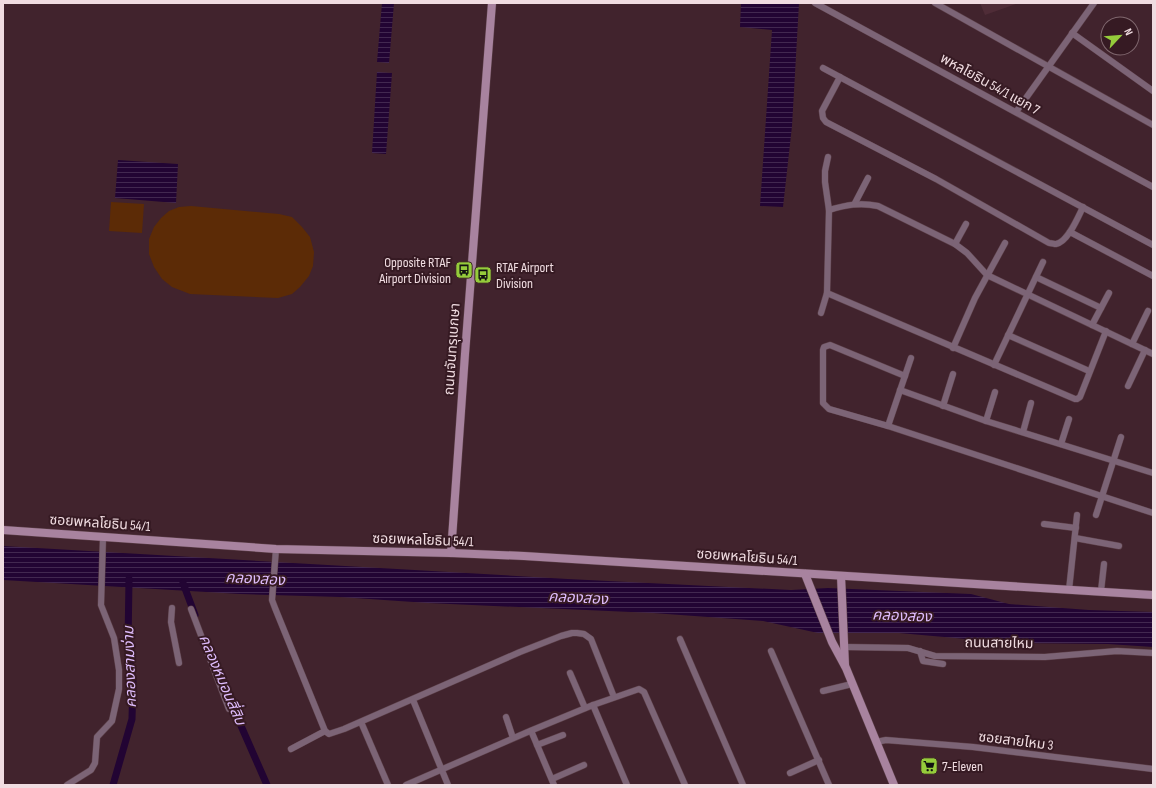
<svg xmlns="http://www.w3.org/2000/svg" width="1156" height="788" font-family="'Sofia Sans Condensed','Noto Sans Thai',sans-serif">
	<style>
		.built { fill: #4f2c37 }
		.pitch { fill: #5c2b06 }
		.water { fill: url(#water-rules) }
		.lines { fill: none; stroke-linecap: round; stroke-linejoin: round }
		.canal { stroke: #220433; stroke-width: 7 }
		.street-casing { stroke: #5d414a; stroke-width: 7 }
		.secondary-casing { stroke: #5d414a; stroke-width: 9 }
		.street { stroke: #7c6476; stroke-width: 6 }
		.secondary { stroke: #a8839f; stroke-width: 8 }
		.labels { text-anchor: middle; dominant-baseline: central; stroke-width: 4; stroke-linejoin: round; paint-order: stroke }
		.street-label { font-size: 14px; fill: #f0dce1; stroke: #361a23 }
		.poi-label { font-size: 14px; fill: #f0dce1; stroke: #361a23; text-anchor: start }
		.water-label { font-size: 15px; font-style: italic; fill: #debcfc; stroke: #361a23 }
	</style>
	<defs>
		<pattern id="water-rules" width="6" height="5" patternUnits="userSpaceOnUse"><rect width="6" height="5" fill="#220433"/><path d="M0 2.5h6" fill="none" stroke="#422850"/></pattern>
	</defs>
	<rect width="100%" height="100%" fill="#41232d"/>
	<path class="built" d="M980 3H1019L985 15Z"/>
	<g class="pitch">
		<path d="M111 202 144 204 142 233 109 231Z"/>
		<path d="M191 206 279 214 292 217 302 227 310 237 314 252 313 266 309 276 300 287 292 294 278 298 190 294 172 287 162 279 154 267 149 254V239L154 227 161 218 169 211 179 207Z"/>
	</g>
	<g class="water">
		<path d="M382 3H394L389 63 377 62Z"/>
		<path d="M741 3H799L792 126 783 207 760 206 772 30 740 27Z"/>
		<path d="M377 72 392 73 386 154 372 153Z"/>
		<path d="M118 160 178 164 176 203 115 198Z"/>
		<path d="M3 546 568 579 791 590 828 588 971 594 1009 604 1089 610 1153 612V647L1108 644 1012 643 899 633H818L763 621 653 613 428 603 340 597 240 594 3 580Z"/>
	</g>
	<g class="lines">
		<g class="canal">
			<path d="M183 583 195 615"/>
			<path d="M220 678 267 785"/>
			<path d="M113 785 132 719 133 682 128 644 129 579"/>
		</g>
		<defs>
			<g id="street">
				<path d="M815 3 1153 187"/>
				<path d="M935 3 1153 125"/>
				<path d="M1072 33 1153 91"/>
				<path d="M823 68 1153 245"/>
				<path d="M840 77 822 111 823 118 826 122 936 179 1049 243C1052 243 1054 244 1056 244 1068 242 1078 217 1083 207"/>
				<path d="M1016 112 1094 3"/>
				<path d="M855 203 868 178"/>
				<path d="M829 210C846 205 860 202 878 206L955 244 967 253 987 275 1153 354"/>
				<path d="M1070 232 1153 276"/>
				<path d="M955 244 966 224"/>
				<path d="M1036 277 1101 308"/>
				<path d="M827 293 1075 399H1077L1080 397 1106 331"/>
				<path d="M821 313 827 293 829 210 825 182V171L828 157"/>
				<path d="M1092 325 1109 293"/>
				<path d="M1008 335 1089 371"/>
				<path d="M1132 344 1148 311"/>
				<path d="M953 348 975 298 1005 243"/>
				<path d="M994 365 1043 262"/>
				<path d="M905 376 830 345 824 347 823 350V403L829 409 888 426 1153 513"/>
				<path d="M1128 386 1145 350"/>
				<path d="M900 390 986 421 1153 473"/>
				<path d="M943 406 953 374"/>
				<path d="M986 421 995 392"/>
				<path d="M888 426 911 358"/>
				<path d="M1023 432 1031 403"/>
				<path d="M1061 444 1069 419"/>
				<path d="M1096 515 1121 437"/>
				<path d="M1044 524 1076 528"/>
				<path d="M1075 538 1119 546"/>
				<path d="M276 549 272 600 275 608 325 731 329 734 344 729 520 652 561 636 572 633H577L584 634 591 639 614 697"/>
				<path d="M1069 590 1077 515"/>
				<path d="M1101 591 1104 564"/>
				<path d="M172 608 171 622 179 663"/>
				<path d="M191 609 229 709"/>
				<path d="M680 639 743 785"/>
				<path d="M845 647 908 648 935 656 1045 657 1117 651 1153 653"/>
				<path d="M771 651 829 785"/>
				<path d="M920 651 923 661 943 664"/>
				<path d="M570 673 585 708"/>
				<path d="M823 691 852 684"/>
				<path d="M413 700 448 785"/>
				<path d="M593 705 627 785"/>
				<path d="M506 717 513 738"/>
				<path d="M361 722 388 785"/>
				<path d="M532 733 554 785"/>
				<path d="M876 742 886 740 973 747 1153 769"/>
				<path d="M537 745 563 735"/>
				<path d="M291 749 325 731"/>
				<path d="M790 773 819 760"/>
				<path d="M552 779 584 765"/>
				<path d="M67 785 91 770 95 763 97 737 112 721 119 689V670L114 638 101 605 103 537"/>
				<path d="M406 785 530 731 593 705 639 689 644 692 685 785"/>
			</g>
			<g id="secondary">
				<path d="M3 530 276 549 451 553 524 556 1153 595"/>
				<path d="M451 553 465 354 492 3"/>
				<path d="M805 574 832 642 846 668 894 785"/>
				<path d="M841 576 845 665"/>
			</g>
		</defs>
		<use href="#street" class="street-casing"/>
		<use href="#secondary" class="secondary-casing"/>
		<use href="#street" class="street"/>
		<use href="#secondary" class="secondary"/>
	</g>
	<defs>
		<symbol id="bus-square" viewBox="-11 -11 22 22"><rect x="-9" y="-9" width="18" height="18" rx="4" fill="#95cc3b" stroke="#361a23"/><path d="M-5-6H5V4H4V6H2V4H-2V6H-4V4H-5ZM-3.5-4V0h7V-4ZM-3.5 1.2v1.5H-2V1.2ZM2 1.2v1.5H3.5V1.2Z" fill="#111"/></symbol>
		<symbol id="supermarket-square" viewBox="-11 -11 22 22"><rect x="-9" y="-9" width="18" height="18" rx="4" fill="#95cc3b" stroke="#361a23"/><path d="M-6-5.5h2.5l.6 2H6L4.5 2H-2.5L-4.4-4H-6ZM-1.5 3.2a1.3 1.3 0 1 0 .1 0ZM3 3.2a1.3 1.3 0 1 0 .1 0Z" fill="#111"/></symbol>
	</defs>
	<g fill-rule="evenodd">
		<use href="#bus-square" x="454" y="260" width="20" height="20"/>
		<use href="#bus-square" x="473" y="265" width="20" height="20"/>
		<use href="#supermarket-square" x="919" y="756" width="20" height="20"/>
	</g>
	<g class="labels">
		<g class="street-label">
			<text transform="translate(990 84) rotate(29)">พหลโยธิน 54/1 แยก 7</text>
			<text transform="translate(452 349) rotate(-86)">ถนนจันทรุเบกษา</text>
			<text transform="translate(100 523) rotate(4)">ซอยพหลโยธิน 54/1</text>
			<text transform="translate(423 540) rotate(2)">ซอยพหลโยธิน 54/1</text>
			<text transform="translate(747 557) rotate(4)">ซอยพหลโยธิน 54/1</text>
			<text transform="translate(999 643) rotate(1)">ถนนสายไหม</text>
			<text transform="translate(1016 741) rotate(7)">ซอยสายไหม 3</text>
		</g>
		<g class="poi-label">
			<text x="451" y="262" text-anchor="end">Opposite RTAF<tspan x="451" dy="16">Airport Division</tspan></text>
			<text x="496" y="267">RTAF Airport<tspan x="496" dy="16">Division</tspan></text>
			<text x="942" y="766">7-Eleven</text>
		</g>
		<g class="water-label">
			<text transform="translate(255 579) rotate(3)">คลองสอง</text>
			<text transform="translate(578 598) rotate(3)">คลองสอง</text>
			<text transform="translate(902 616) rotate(2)">คลองสอง</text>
			<text transform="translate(130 667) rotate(-92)">คลองสามง่าม</text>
			<text transform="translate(222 680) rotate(67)">คลองหมอนสี่สิบ</text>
		</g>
	</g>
	<rect width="1156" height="788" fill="none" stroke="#f0dce1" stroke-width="8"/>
	<g transform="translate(1120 36) rotate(64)"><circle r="19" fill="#361a23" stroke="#80686f"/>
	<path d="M0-3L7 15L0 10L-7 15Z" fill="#95cc3b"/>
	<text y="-6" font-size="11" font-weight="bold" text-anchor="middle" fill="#f0dce1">N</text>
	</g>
</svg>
